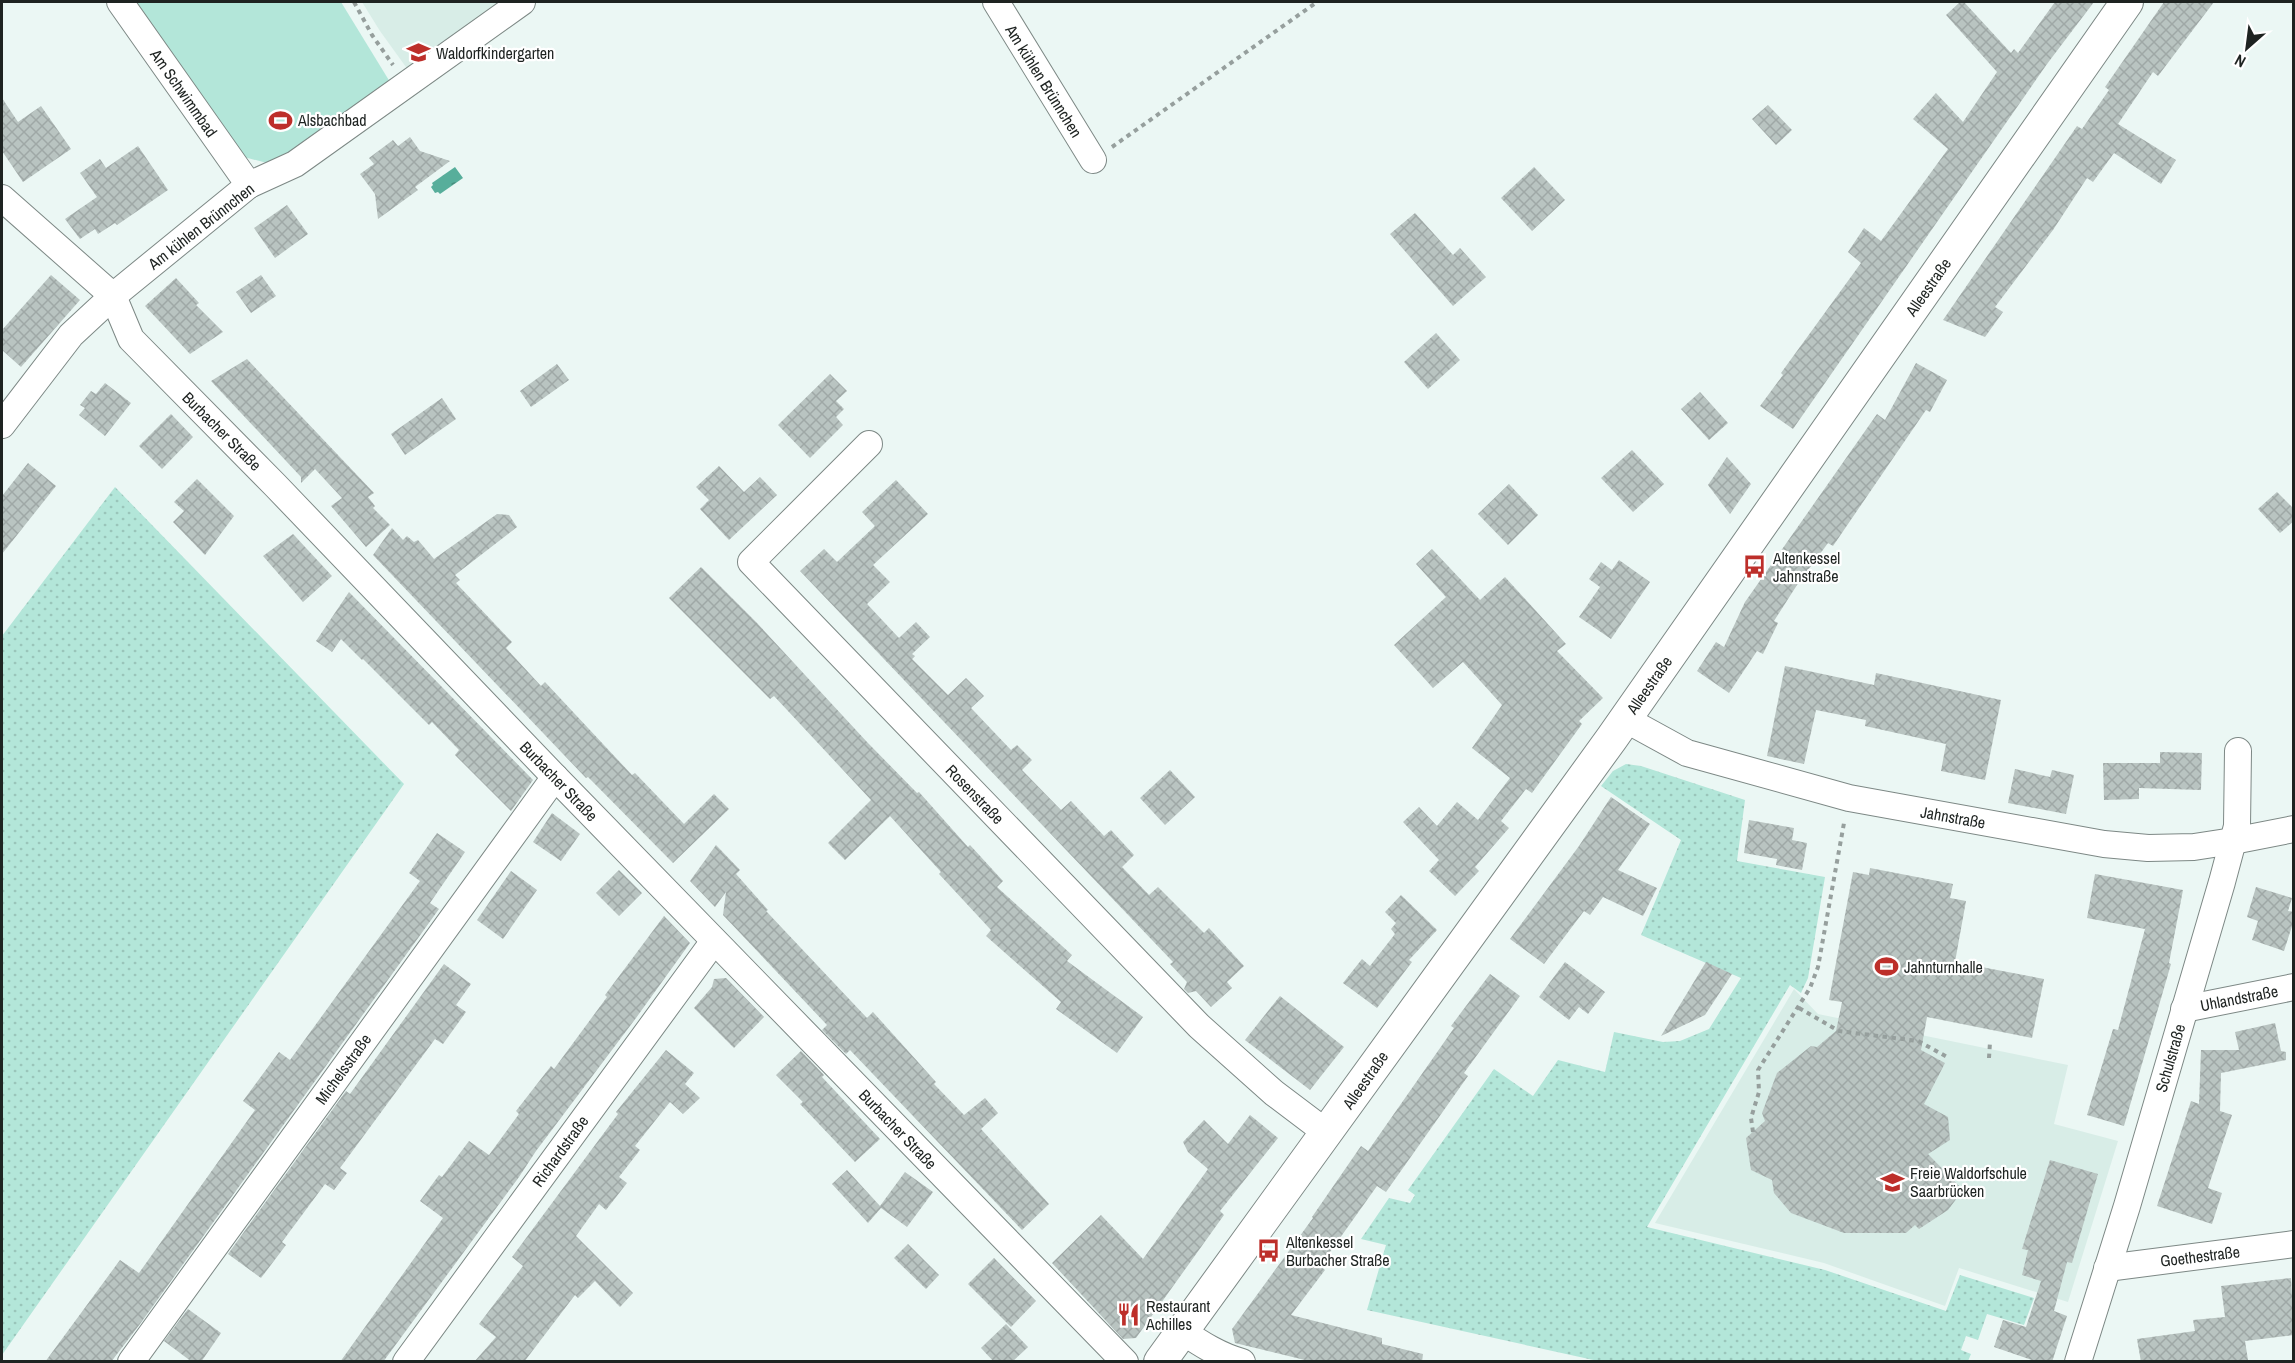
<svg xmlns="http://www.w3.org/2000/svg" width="2295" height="1363" font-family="'Archivo Narrow',sans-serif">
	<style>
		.built { fill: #d8ede7 }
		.garden { fill: url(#garden-dots) }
		.pitch { fill: #b3e6d9 }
		.water { fill: url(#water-ripples) }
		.building { fill: url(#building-cross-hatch) }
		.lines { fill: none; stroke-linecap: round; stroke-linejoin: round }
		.minor-casing { stroke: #7d8885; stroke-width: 28 }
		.tertiary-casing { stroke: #7d8885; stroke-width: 34 }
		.path { stroke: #969f9d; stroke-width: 4; stroke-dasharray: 4.5 4.5; stroke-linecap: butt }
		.minor { stroke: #fff; stroke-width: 26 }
		.tertiary { stroke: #fff; stroke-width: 32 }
		.labels { text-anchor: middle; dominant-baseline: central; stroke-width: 4.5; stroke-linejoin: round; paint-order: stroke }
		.poi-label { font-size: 16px; fill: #1e2321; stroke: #fff; text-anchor: start }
		.street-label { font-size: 16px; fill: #1e2321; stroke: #fff }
	</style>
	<defs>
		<pattern id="garden-dots" width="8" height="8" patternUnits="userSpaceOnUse" patternTransform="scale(1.5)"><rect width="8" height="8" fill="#b3e6d9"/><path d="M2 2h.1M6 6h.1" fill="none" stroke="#9ac5ba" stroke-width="1.8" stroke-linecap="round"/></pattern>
		<pattern id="water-ripples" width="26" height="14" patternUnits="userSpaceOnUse" patternTransform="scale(1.5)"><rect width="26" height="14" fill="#57ae9b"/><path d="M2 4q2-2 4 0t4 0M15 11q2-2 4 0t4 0" fill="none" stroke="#478d7e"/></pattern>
		<pattern id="building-cross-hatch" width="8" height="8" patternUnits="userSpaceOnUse" patternTransform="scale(1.5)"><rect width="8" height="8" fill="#b9c4c1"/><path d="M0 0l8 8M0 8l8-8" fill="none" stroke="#9fa8a6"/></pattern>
	</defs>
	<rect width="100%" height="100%" fill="#ebf7f4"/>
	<g class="built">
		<path d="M362 2H508L411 74 380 31Z"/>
		<path d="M1794 989 1818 1014 2068 1065 2054 1124 2118 1141 2068 1302 1959 1268 1945 1306 1824 1263 1655 1223Z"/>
	</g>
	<g class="garden">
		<path d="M115 487 404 784 2 1355V636Z"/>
		<path d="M1626 764 1641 766 1745 800 1737 861 1825 877 1808 978 1801 993 1790 985 1647 1227 1825 1270 1946 1311 1960 1275 2034 1298 2024 1325 1987 1314 1978 1340 1966 1336 1961 1350 1971 1354 1968 1361H1598L1367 1310 1386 1245 1361 1239 1389 1198 1410 1203 1415 1195 1408 1190 1494 1069 1533 1096 1558 1060 1605 1072 1614 1032 1663 1042 1680 1041 1709 1029 1741 978 1641 935 1681 840 1601 786 1613 771Z"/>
	</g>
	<path class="pitch" d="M136 2H341L390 82 290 159 267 163 244 157Z"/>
	<path class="water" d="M455 167 463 178 440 194 438 192 435 193 431 187 433 185 432 183Z"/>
	<g class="building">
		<path d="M1960 2H1964L2011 53 2014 49 2018 53 2055 2H2094L2047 64 1793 429 1760 406 1783 375 1781 373 1861 263 1848 252 1864 228 1881 241 1948 149 1913 119 1936 93 1963 122 1997 72 1946 15Z"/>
		<path d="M2164 2H2214L2158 76 2153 72 2118 124 2176 160 2161 184 2114 153 2093 182 2087 178 2053 230 1995 307 2003 312 1985 337 1943 320 2077 126 2082 129 2109 90 2105 87Z"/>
		<path d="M2 98 18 122 41 106 71 149 23 182 2 151Z"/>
		<path d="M1768 105 1792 130 1776 145 1752 119Z"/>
		<path d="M410 137 420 151 450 161 415 187 418 190 378 219 375 194 360 174 374 164 369 158 393 140 398 146Z"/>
		<path d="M138 146 168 190 117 225 115 223 98 234 95 229 80 239 65 219 97 197 80 173 100 159 106 168Z"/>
		<path d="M1534 167 1565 200 1532 231 1501 198Z"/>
		<path d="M287 205 308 234 275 258 254 228Z"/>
		<path d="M1415 213 1453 255 1460 248 1486 277 1453 306 1390 234Z"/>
		<path d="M51 275 80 300 21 367 2 350V330Z"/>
		<path d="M261 275 276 296 251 313 236 292Z"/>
		<path d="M176 278 199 303 196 305 223 332 190 354 145 306Z"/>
		<path d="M1436 333 1460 360 1428 389 1404 362Z"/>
		<path d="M247 359 374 493 368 497 375 506 373 508 390 525 366 547 331 506 342 498 315 469 301 483V477L211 381Z"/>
		<path d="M1916 363 1947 380 1930 412 1926 410 1833 546 1828 543 1797 585 1774 621 1778 623 1763 654 1757 651 1729 693 1697 671 1716 642 1724 647 1745 602 1877 414 1885 420Z"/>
		<path d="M557 364 569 380 531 407 520 391Z"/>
		<path d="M830 374 847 391 836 401 844 409 836 417 843 425 810 458 778 425Z"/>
		<path d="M105 383 131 403 105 436 79 415 85 408 80 405 91 391 96 394Z"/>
		<path d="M1700 392 1728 423 1709 440 1681 409Z"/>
		<path d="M442 398 456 419 405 455 391 434Z"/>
		<path d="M171 414 193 437 162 469 139 446Z"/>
		<path d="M1632 450 1664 484 1633 512 1601 478Z"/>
		<path d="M1727 457 1751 484 1730 514 1708 485Z"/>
		<path d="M28 463 56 486 2 554V496Z"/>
		<path d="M719 466 744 492 760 477 777 495 729 540 700 509 709 500 696 487Z"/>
		<path d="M197 479 234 516 205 555 173 522 184 511 174 502Z"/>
		<path d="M896 480 928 514 873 565 890 582 867 604 899 638 916 622 930 637 912 654 915 656 912 659 948 695 966 678 984 696 971 708 1011 750 1017 745 1032 760 1022 770 1061 810 1071 801 1104 836 1111 830 1134 855 1122 867 1149 895 1158 887 1204 933 1209 928 1244 966 1227 982 1232 988 1211 1007 1196 991 1188 993 1184 989 1187 982 1170 964 1173 962 800 571 824 549 837 562 875 526 862 512Z"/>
		<path d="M1509 484 1538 515 1508 545 1478 514Z"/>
		<path d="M2277 492 2294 509V521L2280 533 2258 509Z"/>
		<path d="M497 514 509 515 517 527 455 575 460 580 456 583 512 642 506 648 541 686 545 682 632 775 635 773 684 824 714 794 729 809 673 863 588 777 586 778 373 555 392 528 403 540 407 536 414 542 418 540 434 559Z"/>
		<path d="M293 534 332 576 303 602 263 556Z"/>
		<path d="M1432 549 1480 600 1505 577 1566 644 1557 651 1603 698 1579 721 1582 724 1532 793 1526 789 1501 821 1509 828 1475 867 1479 871 1455 896 1429 871 1439 860 1403 822 1419 807 1437 826 1457 802 1478 820 1510 778 1472 748 1502 705 1463 662 1433 688 1394 645 1446 597 1416 564Z"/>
		<path d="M1619 560 1650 582 1611 639 1579 617 1600 587 1589 579 1601 562 1612 570Z"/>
		<path d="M701 567 757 623 867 742 917 793 919 792 968 847 970 845 1003 881 997 887 1072 955 1067 961 1143 1017 1117 1053 1056 1009 1061 1002 986 936 991 930 939 874 941 872 890 816 845 860 828 843 871 800 774 696 770 699 669 598Z"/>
		<path d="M349 592 533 780 511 811 455 755 459 750 432 722 429 725 363 659 362 660 341 639 332 652 316 641Z"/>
		<path d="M1785 666 1874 685 1876 673 2001 700 1985 780 1941 771 1946 744 1865 726 1866 720 1816 710 1804 764 1767 756Z"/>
		<path d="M2160 752 2202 753 2201 790 2139 788V799L2104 800 2103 763H2160Z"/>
		<path d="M2015 769 2050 777 2052 770 2074 775 2066 814 2008 803Z"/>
		<path d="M1170 770 1195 797 1165 825 1140 798Z"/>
		<path d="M1611 797 1650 824 1618 870 1657 888 1643 916 1603 897 1590 915 1584 911 1544 964 1510 939 1579 846Z"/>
		<path d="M552 813 580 834 561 861 533 842Z"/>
		<path d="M1749 820 1794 828 1792 840 1807 843 1802 870 1776 865 1777 859 1744 853Z"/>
		<path d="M437 833 465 852 430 903 439 909 140 1324 111 1362H45L120 1260 139 1273 255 1110 243 1101 279 1052 290 1060 420 881 409 873Z"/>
		<path d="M716 845 740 870 736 874 768 910 766 911 867 1018 873 1012 936 1082 934 1084 964 1115 985 1098 998 1113 981 1129 1049 1204 1022 1230 850 1050 846 1054 822 1030 827 1025 723 915 726 892 715 907 690 881Z"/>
		<path d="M1870 868 1953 884 1950 898 1966 901 1955 962 2044 979 2032 1038 1927 1017 1921 1050 1945 1063 1924 1104 1948 1117 1950 1140 1928 1154 1963 1190 1948 1210 1919 1229 1915 1225 1906 1233H1844L1791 1213 1774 1193 1772 1180 1751 1170 1746 1138 1765 1121 1762 1113 1777 1073 1811 1046 1817 1047 1836 1031 1842 1002 1829 1000 1853 872 1869 875Z"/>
		<path d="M619 870 642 893 619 916 596 893Z"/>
		<path d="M511 871 537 890 503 939 477 920Z"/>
		<path d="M2095 874 2183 890 2169 963 2171 964 2124 1126 2087 1115 2113 1029 2118 1030 2145 929 2087 918Z"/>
		<path d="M2256 887 2292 898 2288 911 2294 912V920L2284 951 2252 940 2258 921 2247 917Z"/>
		<path d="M1401 895 1437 930 1409 960 1412 962 1377 1008 1343 983 1362 959 1370 966 1395 934 1391 929 1396 923 1385 912Z"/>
		<path d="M664 916 690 943 636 1018 536 1151 519 1177 383 1362H340L443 1218 420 1201 439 1175 442 1177 469 1141 489 1155 519 1114 516 1111 551 1066 554 1069 607 997 605 995Z"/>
		<path d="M1565 962 1605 992 1588 1014 1579 1007 1569 1020 1539 997Z"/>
		<path d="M1706 962 1732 974 1705 1015 1661 1036Z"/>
		<path d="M444 964 471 984 456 1005 466 1012 443 1044 435 1039 340 1168 347 1173 334 1190 325 1184 282 1242 286 1245 261 1278 228 1254 346 1091 350 1094Z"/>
		<path d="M1490 974 1520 996 1464 1073 1468 1076 1386 1192 1377 1186 1320 1266 1325 1270 1291 1315 1382 1338V1344L1423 1354 1422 1362H1313L1235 1343 1232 1329 1313 1218 1312 1217 1361 1146 1368 1151 1454 1028 1451 1026Z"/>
		<path d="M726 978 764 1017 734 1048 694 1008 712 987 714 979Z"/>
		<path d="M1280 996 1344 1047 1310 1090 1245 1040Z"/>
		<path d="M2275 1023 2281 1051 2286 1052V1060L2221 1073 2220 1111 2232 1115 2208 1188 2222 1193 2212 1224 2157 1206 2191 1101 2199 1104 2201 1050H2239L2235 1032Z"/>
		<path d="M666 1050 694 1073 685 1084 700 1098 683 1114 670 1102 635 1146 640 1150 619 1177 627 1183 606 1210 599 1204 576 1236 633 1293 620 1307 595 1281 578 1298 575 1295 524 1362H474L496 1337 479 1324 523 1266 512 1257 618 1114 616 1112Z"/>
		<path d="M801 1051 824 1075 822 1077 880 1139 855 1162 800 1104 803 1102 776 1075Z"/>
		<path d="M1250 1115 1278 1138 1220 1211 1224 1215 1136 1338 1123 1339 1052 1263 1101 1215 1143 1259 1208 1169 1188 1152 1183 1142 1204 1120 1228 1144Z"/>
		<path d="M2050 1160 2098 1174 2072 1263 2067 1262 2054 1311 2067 1316 2052 1362H2038L1994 1347 2003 1320 2026 1327 2041 1281 2022 1275 2028 1250 2022 1249Z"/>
		<path d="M847 1170 880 1206 905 1172 933 1192 907 1227 881 1208 868 1223 832 1184Z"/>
		<path d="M908 1244 939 1275 926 1289 894 1258Z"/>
		<path d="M994 1258 1036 1301 1011 1327 968 1284Z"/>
		<path d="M2291 1278 2294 1335 2245 1341 2248 1360 2231 1362H2141L2137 1339 2195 1331 2193 1320 2225 1317 2221 1286Z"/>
		<path d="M188 1309 221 1333 201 1362H192L164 1341Z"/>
		<path d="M1006 1324 1028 1347 1012 1362H994L981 1348Z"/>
	</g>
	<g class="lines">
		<defs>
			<g id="minor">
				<path d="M120 2 249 185"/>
				<path d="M996 2 1093 160"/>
				<path d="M2 198 113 296 131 339 275 485 555 777 1125 1362"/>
				<path d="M2 425 71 335 113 296 249 185 295 164 522 2"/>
				<path d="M869 444 751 562 1199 1026 1274 1093 1327 1133"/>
				<path d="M1625 719 1687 753 1849 798 2104 844 2148 848 2194 847 2233 841 2294 829"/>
				<path d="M2184 1009 2294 987"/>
				<path d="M2107 1268 2294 1244"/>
				<path d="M1182 1331C1201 1344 1220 1356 1242 1362"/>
				<path d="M131 1362 555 777"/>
				<path d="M406 1362 714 941"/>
				<path d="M2078 1362 2127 1206 2222 882 2237 826 2238 751"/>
			</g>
			<path id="tertiary" d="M1160 1362 1612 738 2127 2"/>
		</defs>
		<use href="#minor" class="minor-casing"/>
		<use href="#tertiary" class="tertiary-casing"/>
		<g class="path">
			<path d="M354 2 372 35 393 65"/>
			<path d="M1112 147 1317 2"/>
			<path d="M1799 1008 1839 1031 1918 1041 1949 1058"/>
			<path d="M1989 1058 1990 1042"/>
			<path d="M1753 1132 1751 1118 1759 1092 1758 1070 1810 988 1818 967 1844 823"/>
		</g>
		<use href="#minor" class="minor"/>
		<use href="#tertiary" class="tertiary"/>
	</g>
	<defs>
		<symbol id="school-bare" viewBox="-9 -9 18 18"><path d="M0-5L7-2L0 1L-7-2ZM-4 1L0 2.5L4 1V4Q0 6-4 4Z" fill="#bd2f2a" stroke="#fff" stroke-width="2.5" paint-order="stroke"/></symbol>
		<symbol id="stadium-bare" viewBox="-9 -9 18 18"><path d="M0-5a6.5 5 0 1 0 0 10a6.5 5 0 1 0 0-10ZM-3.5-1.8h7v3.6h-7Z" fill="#bd2f2a" stroke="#fff" stroke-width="2.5" paint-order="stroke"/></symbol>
		<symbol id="bus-bare" viewBox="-9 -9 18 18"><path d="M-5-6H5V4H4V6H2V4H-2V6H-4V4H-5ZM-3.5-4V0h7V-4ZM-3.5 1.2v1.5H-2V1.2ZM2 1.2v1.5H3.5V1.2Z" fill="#bd2f2a" stroke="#fff" stroke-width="2.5" paint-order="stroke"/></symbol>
		<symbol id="restaurant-bare" viewBox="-9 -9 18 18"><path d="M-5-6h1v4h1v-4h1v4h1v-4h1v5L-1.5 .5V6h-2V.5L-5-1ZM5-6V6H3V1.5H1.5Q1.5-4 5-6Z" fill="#bd2f2a" stroke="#fff" stroke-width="2.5" paint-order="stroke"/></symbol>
	</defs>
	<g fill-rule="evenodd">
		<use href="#school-bare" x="402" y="36" width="33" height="33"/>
		<use href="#stadium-bare" x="264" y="104" width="33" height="33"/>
		<use href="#bus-bare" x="1738" y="550" width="33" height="33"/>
		<use href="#stadium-bare" x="1870" y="950" width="33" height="33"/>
		<use href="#school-bare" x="1876" y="1166" width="33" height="33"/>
		<use href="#bus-bare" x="1252" y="1234" width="33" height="33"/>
		<use href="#restaurant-bare" x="1112" y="1298" width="33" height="33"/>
	</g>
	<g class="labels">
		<g class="poi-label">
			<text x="436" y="53">Waldorfkindergarten</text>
			<text x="298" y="120">Alsbachbad</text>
			<text x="1773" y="558">Altenkessel<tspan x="1773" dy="18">Jahnstraße</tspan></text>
			<text x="1904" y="967">Jahnturnhalle</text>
			<text x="1910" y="1173">Freie Waldorfschule<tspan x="1910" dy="18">Saarbrücken</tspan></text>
			<text x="1286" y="1242">Altenkessel<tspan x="1286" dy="18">Burbacher Straße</tspan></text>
			<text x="1146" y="1306">Restaurant<tspan x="1146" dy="18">Achilles</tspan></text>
		</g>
		<g class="street-label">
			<text transform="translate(1044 81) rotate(58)">Am kühlen Brünnchen</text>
			<text transform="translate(184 93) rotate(55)">Am Schwimmbad</text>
			<text transform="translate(201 226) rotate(-38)">Am kühlen Brünnchen</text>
			<text transform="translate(1928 287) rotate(-55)">Alleestraße</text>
			<text transform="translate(222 431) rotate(45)">Burbacher Straße</text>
			<text transform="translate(1649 685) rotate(-55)">Alleestraße</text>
			<text transform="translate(559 781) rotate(46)">Burbacher Straße</text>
			<text transform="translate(975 794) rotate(46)">Rosenstraße</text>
			<text transform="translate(1953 817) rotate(10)">Jahnstraße</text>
			<text transform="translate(2239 998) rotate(-11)">Uhlandstraße</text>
			<text transform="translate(2170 1058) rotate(-74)">Schulstraße</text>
			<text transform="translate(343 1069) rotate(-54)">Michelsstraße</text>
			<text transform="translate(1365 1080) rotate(-55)">Alleestraße</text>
			<text transform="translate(898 1129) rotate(46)">Burbacher Straße</text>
			<text transform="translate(560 1151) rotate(-54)">Richardstraße</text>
			<text transform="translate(2200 1256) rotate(-7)">Goethestraße</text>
		</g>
	</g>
	<rect width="2295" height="1363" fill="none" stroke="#1e2321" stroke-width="6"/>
	<g transform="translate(2247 48) rotate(208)" stroke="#ffffff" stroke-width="4.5" paint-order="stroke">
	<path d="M0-4.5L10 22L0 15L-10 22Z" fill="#1e2321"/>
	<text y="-9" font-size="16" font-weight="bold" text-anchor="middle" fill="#1e2321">N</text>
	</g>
</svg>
